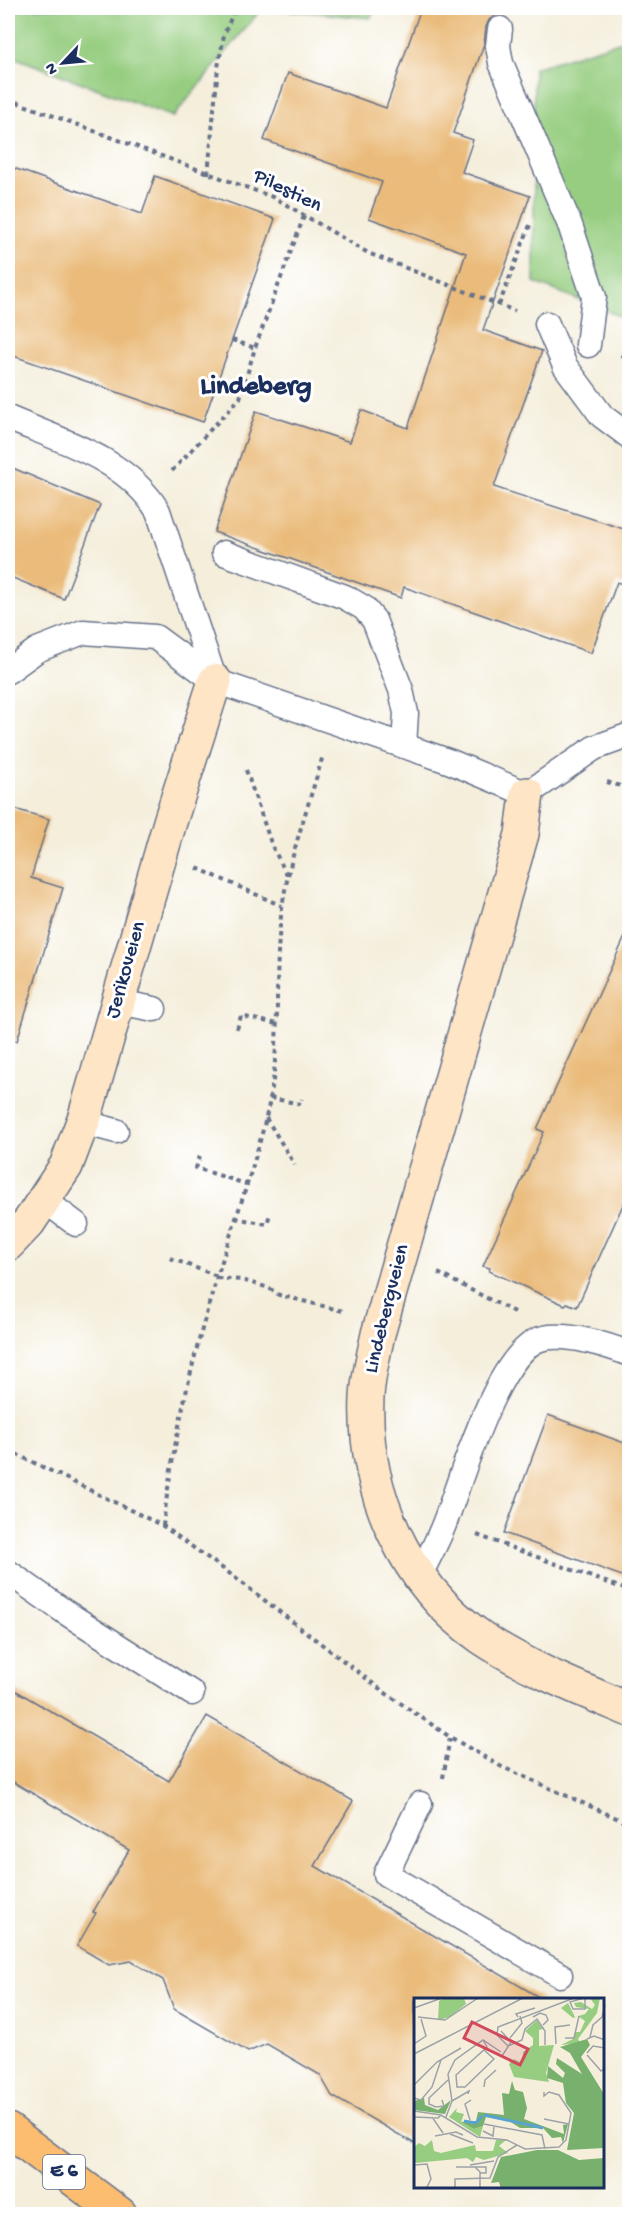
<svg xmlns="http://www.w3.org/2000/svg" width="637" height="2222" font-family="'Gochi Hand',sans-serif">
	<style>
		.green { fill: #96cd80; stroke: #587e6f; stroke-width: 1.5 }
		.building { fill: #eabb7a }
		.lines { fill: none; stroke-linecap: round; stroke-linejoin: round }
		.lane-casing { stroke: #67728a; stroke-width: 27 }
		.secondary-casing { stroke: #67728a; stroke-width: 36 }
		.highway-casing { stroke: #67728a; stroke-width: 36 }
		.path { stroke: #67728a; stroke-width: 4; stroke-dasharray: 4.5 4.5; stroke-linecap: butt }
		.lane { stroke: #fff; stroke-width: 24 }
		.secondary { stroke: #fee5c5; stroke-width: 33 }
		.highway { stroke: #fcbd6f; stroke-width: 33 }
		.labels { text-anchor: middle; dominant-baseline: central; stroke-width: 6; stroke-linejoin: round; paint-order: stroke }
		.shield { fill: #fff; stroke: #5f6d8e; stroke-width: 1.5 }
		.shield-label { font-size: 20px; font-weight: bold; fill: #1b2f5e }
		.street-label { font-size: 21px; fill: #1b2f5e; stroke: #fff }
		.district-label { font-size: 27px; font-weight: bold; fill: #1b2f5e; stroke: #fff }
		.inset-river { fill: none; stroke: #59a3d0; stroke-width: 3 }
		.inset-road { fill: none; stroke: #9da2a9; stroke-width: 1.5 }
		.view { fill: #d1495b; fill-opacity: 0.15; stroke: #d1495b; stroke-width: 3 }
		.inset-edge { fill: none; stroke: #1b2f5e; stroke-width: 3 }
	</style>
	<rect width="100%" height="100%" fill="#fff"/>
	<filter id="ink" filterUnits="userSpaceOnUse"><feTurbulence type="fractalNoise" baseFrequency=".0167" numOctaves="2"/><feDisplacementMap in="SourceGraphic" scale="12" xChannelSelector="R" yChannelSelector="G"/><feConvolveMatrix kernelMatrix="1 2 1 2 8 2 1 2 1" color-interpolation-filters="sRGB"/></filter>
	<filter id="wash" filterUnits="userSpaceOnUse"><feTurbulence type="fractalNoise" baseFrequency=".008" numOctaves="4" result="noise"/><feDisplacementMap in="SourceGraphic" scale="24" xChannelSelector="R" yChannelSelector="G"/><feGaussianBlur stdDeviation="1.35" result="paint"/><feColorMatrix in="noise" values="0 0 0 0 0 0 0 0 0 0 0 0 0 0 0 0 0 1.4 0 .05"/><feComposite in="paint" operator="in"/></filter>
	<g filter="url(#wash)">
		<rect width="100%" height="100%" fill="#f4eedb"/>
		<g class="green">
			<path d="M8 8H377L370 18 262 8 173 117 8 55Z"/>
			<path d="M629 39V320L534 282V68Z"/>
		</g>
		<g id="blocks">
			<g class="building">
				<path d="M421 8H497L494 16 489 20 486 27 484 44 453 133 473 140 462 172 530 196 483 330 542 351 494 487 630 531V587L617 582 591 653 404 587 401 598 214 532 256 411 350 442 361 410 408 428 466 253 369 218 382 182 264 140 288 73 386 108Z"/>
				<path d="M8 166 142 214 155 176 275 219 203 422 8 354Z"/>
				<path d="M8 466 100 505 64 599 8 576Z"/>
				<path d="M8 807 49 819 31 878 63 888 17 1041 8 1039Z"/>
				<path d="M630 926V1189L577 1307 567 1303 565 1305 489 1271 490 1268 483 1266 544 1132 537 1129Z"/>
				<path d="M548 1415 630 1445V1579L504 1533Z"/>
				<path d="M8 1686 169 1781 207 1716 353 1801 315 1866 544 2000H415V2144L332 2096 320 2075 267 2044 248 2052 174 2009 163 1980 131 1961 109 1965 77 1946 96 1913 93 1912 129 1850 8 1779Z"/>
			</g>
		</g>
	</g>
	<g filter="url(#ink)">
		<use href="#blocks" fill-opacity="0" stroke="#67728a" stroke-width="1.5"/>
		<g class="lines">
			<defs>
				<g id="lane">
					<path d="M500 29 498 46 501 63 570 225 594 297 588 345"/>
					<path d="M547 324 565 366 602 416 630 437"/>
					<path d="M8 418C61 441 126 458 158 511L215 681"/>
					<path d="M224 553 345 597 364 608 374 620 401 690 406 713 404 746"/>
					<path d="M8 671 37 650 83 632 155 637 215 681 451 762 527 794 594 748 630 735"/>
					<path d="M118 1002 154 1009"/>
					<path d="M82 1122 116 1131"/>
					<path d="M44 1200 76 1224"/>
					<path d="M8 1572 65 1612 192 1693"/>
					<path d="M419 1577C428 1558 439 1539 446 1519 461 1480 499 1346 544 1338 568 1333 607 1345 630 1354"/>
					<path d="M420 1804 386 1874 560 1975"/>
				</g>
				<g id="secondary">
					<path d="M527 794 522 834 378 1334C374 1354 368 1376 367 1397 363 1490 404 1584 482 1638 527 1668 580 1689 630 1710"/>
					<path d="M8 1244 29 1222 66 1166 85 1116 170 822 215 681"/>
				</g>
				<path id="highway" d="M8 2130 120 2214"/>
			</defs>
			<use href="#lane" class="lane-casing"/>
			<use href="#secondary" class="secondary-casing"/>
			<use href="#highway" class="highway-casing"/>
			<g class="path">
				<path d="M8 99 275 198 368 253 515 311"/>
				<path d="M208 174 218 67 224 35 235 8"/>
				<path d="M499 305 530 225"/>
				<path d="M232 340 255 348"/>
				<path d="M621 355 630 358"/>
				<path d="M172 471 240 398 255 348 304 216"/>
				<path d="M246 770 272 846 287 875"/>
				<path d="M607 782 630 789"/>
				<path d="M197 868 282 906"/>
				<path d="M237 1029 241 1016 277 1024"/>
				<path d="M270 1098 301 1104 302 1099"/>
				<path d="M266 1118 295 1165"/>
				<path d="M200 1156 196 1168 246 1184"/>
				<path d="M235 1218 267 1224 270 1214"/>
				<path d="M170 1258 217 1276"/>
				<path d="M438 1273 514 1312"/>
				<path d="M217 1278 242 1280 269 1288 279 1295 343 1311"/>
				<path d="M8 1450 163 1526 229 1573 384 1692 450 1737 500 1766 630 1824"/>
				<path d="M163 1526C173 1441 192 1359 217 1277 235 1218 258 1159 270 1099 281 1042 274 983 280 926 285 867 307 812 323 755"/>
				<path d="M477 1535 630 1591"/>
				<path d="M443 1778 450 1737"/>
			</g>
			<use href="#lane" class="lane"/>
			<use href="#secondary" class="secondary"/>
			<use href="#highway" class="highway"/>
		</g>
	</g>
	<g class="labels">
		<rect class="shield" x="43" y="2155" width="42" height="34" rx="4.5"/>
		<g class="shield-label">
			<text x="64" y="2172">E 6</text>
		</g>
		<g class="street-label">
			<text transform="translate(287 192) rotate(26)">Pilestien</text>
			<text transform="translate(127 970) rotate(-74)">Jerikoveien</text>
			<text transform="translate(388 1309) rotate(-76)">Lindebergveien</text>
		</g>
		<g class="district-label">
			<text x="256" y="388">Lindeberg</text>
		</g>
	</g>
	<g transform="translate(414 1998)">
		<rect width="190" height="190" fill="#f4eedb"/>
		<path d="M30 0H50L52 6 36 19 24 22 25 3ZM176 0H186L183 15 164 41 166 45 147 47 159 41 161 34H166L171 23 164 18 159 20 147 10 154 5 161 19 171 16 175 11 162 9 160 5 167 4 178 11 181 7ZM123 22 129 31 125 32V48L140 47 132 75 135 84 100 79 95 66 100 61 106 64 105 69 108 66 109 54 119 47V40L111 33ZM43 110 42 114 50 116 47 124 60 131 69 128 66 139 35 119ZM18 142 20 153 27 155 61 147 62 153H79L82 142H92L85 148 94 155 70 162 62 159 59 164 53 160 1 165 0 149 5 145 11 148Z" fill="#96cd80"/>
		<path d="M173 41 176 47 167 59 190 96V150L153 152 160 115 152 105 149 85 133 80 134 68 149 80 151 75 142 66 143 60 168 76 156 55 146 49ZM98 83 101 92 109 94 113 110 110 121 150 136 149 127 154 126 149 145 147 139 138 140 129 130H106L95 123 72 119 69 128 60 131 47 124 62 123 64 114 90 117 88 95 95 96ZM10 100 11 107 24 112 37 102 31 116 0 112V103ZM123 152H144L165 162 190 160V190L87 191 85 184 77 185 87 159Z" fill="#78b06e"/>
		<path class="inset-river" d="M70 117 129 130M50 123 62 125 68 118"/>
		<path class="inset-road" d="M170 0 156 4 159 11H171V0M0 10 28 0M4 19 31 22 64 0M104 19 102 16 121 10M119 19 126 15 132 17 134 22 129 27M87 33 97 44 88 58M176 39 179 27 188 19 191 7M96 40 108 25 106 18M151 40H160L165 18M173 41 180 38 191 42M69 42 73 49 42 77 43 89H51L80 61 70 52M0 46 12 38 7 21M142 46 141 29 156 27M94 48 83 37 84 29 160 0M94 48 108 42 111 31 123 21 131 33V47M173 55 179 48 191 50M0 56 109 0M173 57 187 73 191 70M0 87 23 64 47 50M70 89 71 82 82 72M0 100 7 102 18 89 27 62M28 102 30 108 22 109 15 106V100L34 82M38 103 55 93 54 96M0 113 27 117 63 139 93 142 111 151 145 149 152 142 157 115 145 97 135 94 130 98V94M0 119 24 120 27 117M18 119 29 135M32 119 38 103 34 76 41 62 69 42 87 54M130 121 155 126M56 122 51 106 57 102M70 126 128 137 131 151M69 133 79 138 80 128M36 136 59 145M21 138 42 134 49 137M0 167 13 166 17 181 12 191M56 167 80 163M42 169H61L66 174V191M61 169H72V175H66M41 191V181L76 180 84 159 103 147"/>
		<path class="view" d="M58 24 114 51 106 67 50 40Z"/>
		<rect width="190" height="190" class="inset-edge"/>
	</g>
	<rect width="637" height="2222" fill="none" stroke="#fff" stroke-width="30"/>
	<g transform="translate(63 63) rotate(244)" stroke="#ffffff" stroke-width="4.5" paint-order="stroke">
	<path d="M0-4.5L10 22L0 15L-10 22Z" fill="#1b2f5e"/>
	<text y="-9" font-size="16" font-weight="bold" text-anchor="middle" fill="#1b2f5e">N</text>
	</g>
</svg>
